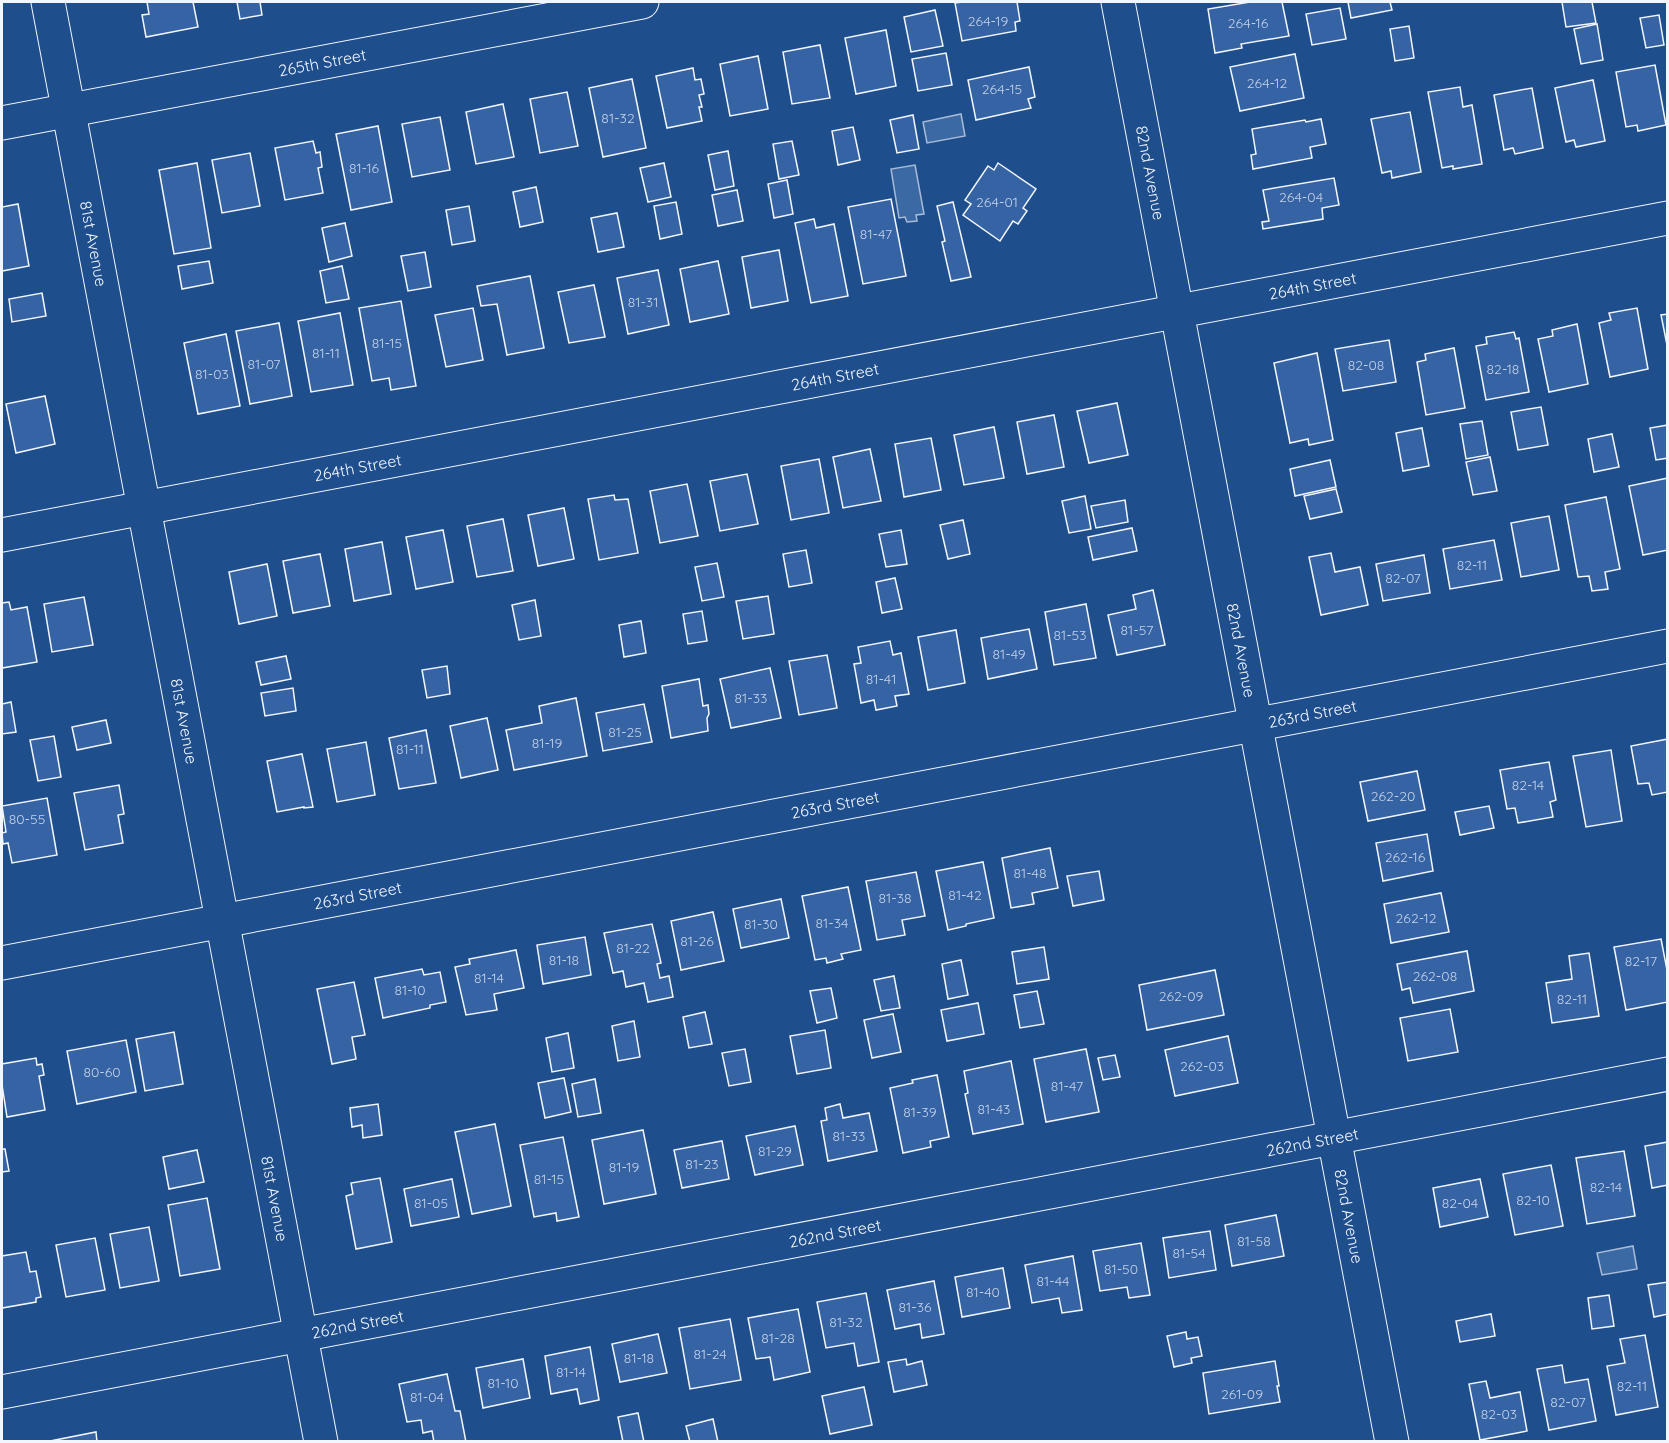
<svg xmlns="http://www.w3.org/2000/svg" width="1669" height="1443" font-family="Quicksand,sans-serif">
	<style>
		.water { fill: #3b69a3; stroke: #a8bbd7; stroke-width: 1.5 }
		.building { fill: #3563a3; stroke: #f2f6ff; stroke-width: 1.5 }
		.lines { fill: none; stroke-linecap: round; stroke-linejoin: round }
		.minor-casing { stroke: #f2f6ff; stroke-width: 35 }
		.minor { stroke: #1f4e8c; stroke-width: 33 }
		.labels { text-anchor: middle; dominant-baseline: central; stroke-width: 4.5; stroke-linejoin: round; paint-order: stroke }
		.number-label { font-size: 14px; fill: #c3d1e8 }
		.street-label { font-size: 16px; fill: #f2f6ff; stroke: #1f4e8c }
	</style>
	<rect width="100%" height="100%" fill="#1f4e8c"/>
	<g class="water">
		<path d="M961 114 965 136 927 143 923 122Z"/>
		<path d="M915 165 924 214 916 215 917 221 907 222 905 217 899 218 891 169Z"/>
		<path d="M1633 1246 1637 1269 1602 1275 1597 1253Z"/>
	</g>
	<g class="building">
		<path d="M147 2H193L198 27 146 37 142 15 149 14Z"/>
		<path d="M237 2H260L262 15 240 19Z"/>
		<path d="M962 2H1017L1020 21 1015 22 1016 31 962 41 955 3Z"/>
		<path d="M1250 2H1282L1289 36 1241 44 1242 48 1215 53 1208 9Z"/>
		<path d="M1348 2H1390L1392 10 1351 18Z"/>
		<path d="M1562 2H1592L1596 23 1566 27Z"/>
		<path d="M1340 8 1346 39 1312 45 1306 14Z"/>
		<path d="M935 10 943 46 911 52 904 17Z"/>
		<path d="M1659 15 1664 45 1646 48 1640 18Z"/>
		<path d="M1597 24 1603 60 1581 64 1574 29Z"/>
		<path d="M1409 26 1414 58 1395 61 1390 29Z"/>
		<path d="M886 30 896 86 856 94 845 38Z"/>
		<path d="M820 45 830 98 792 104 783 52Z"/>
		<path d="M946 53 952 85 918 91 912 59Z"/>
		<path d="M1295 54 1304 98 1240 111 1230 67Z"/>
		<path d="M758 56 768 109 730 116 720 64Z"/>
		<path d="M1655 65 1666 125 1638 131 1637 125 1626 127 1616 72Z"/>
		<path d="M1029 67 1035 97 1028 99 1031 108 976 120 968 80Z"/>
		<path d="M693 68 695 80 701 79 704 94 699 95 702 107H699L702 121 667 128 656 76Z"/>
		<path d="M632 79 646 148 603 157 589 88Z"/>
		<path d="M1593 80 1605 141 1576 147 1574 140 1566 142 1555 88Z"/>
		<path d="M1460 87 1463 107 1472 105 1482 164 1453 169V166L1442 168 1428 92Z"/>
		<path d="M1532 88 1543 148 1515 154 1513 148 1504 150 1494 95Z"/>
		<path d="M567 92 578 146 540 153 530 99Z"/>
		<path d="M503 104 514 157 476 164 466 112Z"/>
		<path d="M1410 112 1421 172 1392 178 1391 171 1382 173 1371 119Z"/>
		<path d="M913 115 919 149 897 153 890 120Z"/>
		<path d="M440 117 450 170 412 177 402 124Z"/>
		<path d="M1321 119 1326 144 1310 147 1312 158 1253 169 1251 155 1256 154 1252 129 1305 120 1306 122Z"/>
		<path d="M378 126 392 202 351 210 336 134Z"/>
		<path d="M853 127 860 160 838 165 832 131Z"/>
		<path d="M313 141 316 153 320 152 322 167 318 168 323 193 285 200 275 148Z"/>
		<path d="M792 141 799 175 779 179 773 144Z"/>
		<path d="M728 151 734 186 715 190 708 155Z"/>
		<path d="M250 153 260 206 222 213 212 160Z"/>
		<path d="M197 163 211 248 174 254 159 170Z"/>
		<path d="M664 163 671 197 648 202 640 168Z"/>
		<path d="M998 163 1036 189 1023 208 1027 211 1018 224 1013 221 1000 241 963 215 971 204 965 200 988 166 994 170Z"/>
		<path d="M1334 178 1339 205 1322 208 1323 219 1263 229 1262 222 1269 221 1263 190Z"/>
		<path d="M787 180 793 214 774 218 768 184Z"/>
		<path d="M536 187 543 222 520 227 513 192Z"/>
		<path d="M737 190 743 221 718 226 712 195Z"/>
		<path d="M891 199 906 276 863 284 848 207Z"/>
		<path d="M676 202 682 234 660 239 654 206Z"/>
		<path d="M953 202 971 277 951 281 942 242 945 241 937 206Z"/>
		<path d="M18 204 29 266 2 271V207Z"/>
		<path d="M469 206 475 241 452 245 446 210Z"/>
		<path d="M617 213 624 247 598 252 591 218Z"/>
		<path d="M814 219 816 228 834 224 848 296 811 303 795 223Z"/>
		<path d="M345 223 352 256 329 262 322 228Z"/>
		<path d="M779 250 788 301 751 308 742 257Z"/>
		<path d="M425 252 431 287 408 291 401 256Z"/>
		<path d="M209 261 213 283 182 289 178 266Z"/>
		<path d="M718 261 729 314 690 322 680 269Z"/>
		<path d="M342 266 349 299 326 303 320 271Z"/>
		<path d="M658 270 669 325 628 334 617 278Z"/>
		<path d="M530 276 544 348 507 355 497 304 481 306 477 286Z"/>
		<path d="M594 285 605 337 569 343 558 292Z"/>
		<path d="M42 293 46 316 12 322 9 299Z"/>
		<path d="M401 301 416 386 391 390 389 378 372 381 359 308Z"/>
		<path d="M473 308 483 360 446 367 435 315Z"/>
		<path d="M1637 308 1648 369 1610 377 1599 323 1611 320 1609 313Z"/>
		<path d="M340 313 353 385 311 392 298 321Z"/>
		<path d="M1668 314V350L1661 315Z"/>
		<path d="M279 323 292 396 250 404 236 331Z"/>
		<path d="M1577 324 1588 384 1549 392 1538 339 1553 336 1552 330Z"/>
		<path d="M1514 332 1516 339 1519 338 1529 392 1486 400 1476 346 1487 344 1486 337Z"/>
		<path d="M226 334 240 406 198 414 184 343Z"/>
		<path d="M1389 340 1396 382 1343 391 1335 349Z"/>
		<path d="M1454 348 1465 408 1426 415 1417 362 1426 360 1425 354Z"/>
		<path d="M1317 353 1333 440 1309 445 1308 439 1290 443 1274 363Z"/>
		<path d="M45 396 55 444 16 453 6 404Z"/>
		<path d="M1117 403 1128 455 1089 463 1077 411Z"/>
		<path d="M1541 407 1548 445 1518 450 1511 412Z"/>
		<path d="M1054 415 1064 467 1027 474 1017 422Z"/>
		<path d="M1482 421 1488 455 1466 459 1460 424Z"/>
		<path d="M1668 425V458L1656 460 1650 428Z"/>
		<path d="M994 427 1004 478 964 485 954 435Z"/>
		<path d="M1422 428 1429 466 1403 471 1396 433Z"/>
		<path d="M1612 434 1619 467 1594 472 1588 439Z"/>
		<path d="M931 438 941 490 904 497 895 444Z"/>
		<path d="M870 449 881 501 843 508 833 457Z"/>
		<path d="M1490 457 1497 491 1473 495 1466 462Z"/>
		<path d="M819 459 829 513 791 520 781 466Z"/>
		<path d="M1330 460 1336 487 1295 496 1290 469Z"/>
		<path d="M747 474 758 524 720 531 710 481Z"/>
		<path d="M1668 478V550L1643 555 1629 486Z"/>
		<path d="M687 484 698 536 660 543 650 491Z"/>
		<path d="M1336 489 1342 512 1310 519 1304 496Z"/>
		<path d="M614 495 615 500 628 499 638 553 599 560 588 499Z"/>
		<path d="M1085 496 1091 529 1069 533 1062 501Z"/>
		<path d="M1606 497 1620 569 1605 572 1608 589 1592 591 1589 576 1578 577 1565 505Z"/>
		<path d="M1125 500 1128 522 1096 528 1091 506Z"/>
		<path d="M564 508 574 559 538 566 528 515Z"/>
		<path d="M1549 516 1559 570 1521 577 1511 523Z"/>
		<path d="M503 519 513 571 477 577 467 526Z"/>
		<path d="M963 520 970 554 948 559 940 525Z"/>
		<path d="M1132 528 1137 551 1093 560 1088 537Z"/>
		<path d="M443 530 453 582 416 589 406 537Z"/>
		<path d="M901 530 907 564 886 567 879 534Z"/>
		<path d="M1494 540 1502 580 1450 589 1443 549Z"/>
		<path d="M382 542 391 594 354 601 345 549Z"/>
		<path d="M806 550 812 583 789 587 783 554Z"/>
		<path d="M1331 553 1335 572 1360 567 1368 605 1321 615 1309 557Z"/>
		<path d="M320 554 330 606 293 613 283 561Z"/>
		<path d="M1424 555 1430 593 1383 601 1376 564Z"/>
		<path d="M717 563 724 597 702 601 695 567Z"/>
		<path d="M267 564 277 616 239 624 229 572Z"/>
		<path d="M895 578 902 609 882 613 876 582Z"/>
		<path d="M1153 590 1165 645 1117 655 1108 615 1136 609 1133 595Z"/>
		<path d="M768 596 774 634 743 639 736 601Z"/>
		<path d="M84 597 93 645 52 652 44 604Z"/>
		<path d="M535 600 541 636 519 640 512 605Z"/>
		<path d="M9 602 11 610 27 607 37 662 2 668V603Z"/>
		<path d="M1086 604 1096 658 1054 665 1045 612Z"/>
		<path d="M702 611 707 641 688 644 683 614Z"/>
		<path d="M641 621 646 653 624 657 619 625Z"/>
		<path d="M1029 629 1037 669 988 679 981 638Z"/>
		<path d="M956 630 965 683 928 690 918 637Z"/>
		<path d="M890 641 893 655 901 653 909 694 895 696 897 706 876 710 874 700 861 703 854 664 861 663 858 647Z"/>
		<path d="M827 655 837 708 799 715 789 661Z"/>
		<path d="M286 656 291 679 261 685 256 662Z"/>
		<path d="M447 666 450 694 427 698 422 670Z"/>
		<path d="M770 668 781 718 731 728 720 679Z"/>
		<path d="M699 679 703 706 708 705 709 714 707 718 708 731 671 738 662 686Z"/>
		<path d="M293 688 296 711 265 716 261 693Z"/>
		<path d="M576 698 587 756 514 770 506 730 542 723 539 706Z"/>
		<path d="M11 702 16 732 2 734V704Z"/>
		<path d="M644 704 652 742 603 751 596 713Z"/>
		<path d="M487 718 498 770 461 778 450 726Z"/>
		<path d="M106 720 111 743 77 750 72 727Z"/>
		<path d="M426 730 436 783 399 789 389 738Z"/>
		<path d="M54 736 61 777 38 781 30 740Z"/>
		<path d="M1668 739V792L1652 795 1649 783 1638 784 1631 746Z"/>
		<path d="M366 742 375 795 337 802 327 749Z"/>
		<path d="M1611 750 1622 821 1586 827 1573 756Z"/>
		<path d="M302 754 313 807 304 808V807L277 812 267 761Z"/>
		<path d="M1549 762 1556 800 1550 802 1553 817 1518 823 1515 808 1507 809 1500 770Z"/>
		<path d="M1417 771 1425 810 1368 821 1360 782Z"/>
		<path d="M119 785 124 814 118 815 123 843 85 850 74 793Z"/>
		<path d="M47 798 57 855 12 863 8 843 3 844 2 833 6 832 2 806Z"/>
		<path d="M1489 806 1494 828 1460 835 1455 812Z"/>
		<path d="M1427 834 1433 871 1383 881 1376 843Z"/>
		<path d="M1050 848 1058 888 1032 893 1034 904 1011 908 1002 858Z"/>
		<path d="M983 862 994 918 966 924V926L948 930 936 871Z"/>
		<path d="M1099 871 1104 900 1073 906 1067 876Z"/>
		<path d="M916 872 925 916 902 920 905 935 877 940 866 881Z"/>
		<path d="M848 887 861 950 841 954 843 959 827 963 826 958 815 960 802 896Z"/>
		<path d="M1441 893 1449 932 1391 943 1384 904Z"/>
		<path d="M781 899 789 938 741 948 733 909Z"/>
		<path d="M713 912 724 961 681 970 671 921Z"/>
		<path d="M652 924 661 963 657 964 660 978 669 976 673 997 648 1002 644 983 626 987 623 971 613 973 604 933Z"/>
		<path d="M585 937 591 975 543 984 537 945Z"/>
		<path d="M1661 939 1668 975V1002L1626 1010 1614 947Z"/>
		<path d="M1044 947 1049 979 1017 984 1012 952Z"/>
		<path d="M516 950 524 988 494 994 497 1010 466 1015 455 967 470 964 469 959Z"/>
		<path d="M1467 951 1474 991 1413 1003 1410 988 1402 990 1397 964Z"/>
		<path d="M1589 953 1599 1016 1552 1023 1546 983 1572 979 1569 956Z"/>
		<path d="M961 960 968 995 948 999 942 964Z"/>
		<path d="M422 969 424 975 440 972 446 1002 430 1005V1008L383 1018 375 978Z"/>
		<path d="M1215 970 1224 1015 1147 1030 1139 985Z"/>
		<path d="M894 976 900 1008 881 1011 874 980Z"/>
		<path d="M354 982 365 1035 352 1037 356 1059 332 1064 317 989Z"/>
		<path d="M831 988 837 1018 817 1023 810 991Z"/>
		<path d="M1037 991 1044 1024 1020 1028 1014 995Z"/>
		<path d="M978 1003 984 1034 947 1041 941 1010Z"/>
		<path d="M1450 1009 1458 1052 1408 1061 1400 1018Z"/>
		<path d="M705 1012 712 1044 689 1048 683 1017Z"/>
		<path d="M893 1014 901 1052 872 1058 864 1020Z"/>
		<path d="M634 1021 640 1057 618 1061 612 1026Z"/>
		<path d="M825 1030 831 1068 797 1074 790 1036Z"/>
		<path d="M174 1032 183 1084 145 1091 136 1039Z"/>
		<path d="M568 1033 574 1068 552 1072 546 1038Z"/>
		<path d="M1228 1036 1238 1083 1175 1096 1165 1050Z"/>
		<path d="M126 1040 136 1092 77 1104 67 1051Z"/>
		<path d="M745 1049 751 1082 729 1086 722 1053Z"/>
		<path d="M1086 1049 1099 1112 1046 1122 1034 1059Z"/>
		<path d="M1115 1055 1120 1077 1103 1080 1098 1058Z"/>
		<path d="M36 1058 37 1065 42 1064 44 1075 39 1076 45 1110 7 1117 2 1085V1064Z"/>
		<path d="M1011 1061 1023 1124 973 1134 965 1094 968 1093 964 1071Z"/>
		<path d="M937 1075 949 1137 930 1141 931 1147 903 1153 890 1088 913 1083 912 1080Z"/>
		<path d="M564 1078 571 1112 545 1118 538 1083Z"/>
		<path d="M595 1079 601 1113 578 1117 572 1084Z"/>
		<path d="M378 1104 382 1135 363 1138 362 1125 352 1127 350 1108Z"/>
		<path d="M840 1104 843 1118 869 1113 877 1151 828 1161 821 1121 827 1120 825 1108Z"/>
		<path d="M495 1124 511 1206 472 1214 455 1132Z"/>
		<path d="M795 1126 803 1165 755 1175 746 1136Z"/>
		<path d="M643 1130 656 1194 604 1204 592 1140Z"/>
		<path d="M563 1137 579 1217 557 1221 556 1213 534 1217 520 1145Z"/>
		<path d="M722 1141 729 1179 682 1188 674 1150Z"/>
		<path d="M1668 1142V1185L1652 1188 1645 1146Z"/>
		<path d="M2 1149H5L9 1171 2 1172Z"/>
		<path d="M197 1150 204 1182 169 1189 163 1157Z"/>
		<path d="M1624 1151 1635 1216 1587 1224 1576 1158Z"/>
		<path d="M1551 1165 1563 1226 1515 1235 1503 1174Z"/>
		<path d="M380 1178 392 1242 356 1249 346 1196 353 1194 351 1183Z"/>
		<path d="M452 1179 459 1217 411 1226 404 1189Z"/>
		<path d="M1480 1179 1488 1217 1440 1227 1433 1188Z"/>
		<path d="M207 1198 220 1269 180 1276 168 1205Z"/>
		<path d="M1276 1215 1284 1256 1232 1266 1225 1225Z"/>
		<path d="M149 1227 159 1281 120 1288 110 1234Z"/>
		<path d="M1210 1231 1216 1270 1169 1278 1163 1238Z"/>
		<path d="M95 1238 105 1290 66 1297 56 1245Z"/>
		<path d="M1141 1243 1150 1295 1129 1298 1127 1287 1100 1291 1093 1251Z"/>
		<path d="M26 1252 30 1272 36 1271 41 1297 36 1298V1302L2 1308V1256Z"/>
		<path d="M1073 1256 1082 1310 1062 1313 1059 1298 1032 1303 1025 1265Z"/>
		<path d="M1003 1268 1010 1308 962 1317 955 1277Z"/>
		<path d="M934 1281 944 1334 922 1338 920 1324 895 1329 887 1290Z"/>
		<path d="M1668 1282V1314L1654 1317 1648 1285Z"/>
		<path d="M866 1293 879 1362 858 1366 854 1343 826 1348 817 1302Z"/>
		<path d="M1609 1295 1614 1326 1592 1329 1588 1298Z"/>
		<path d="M798 1309 810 1372 774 1380 770 1357 756 1359 748 1318Z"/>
		<path d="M1491 1314 1495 1336 1460 1342 1456 1321Z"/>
		<path d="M730 1319 741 1380 690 1389 679 1328Z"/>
		<path d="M1186 1332 1187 1339 1198 1337 1202 1356 1191 1358 1192 1363 1174 1367 1167 1336Z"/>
		<path d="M658 1334 667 1373 620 1382 612 1344Z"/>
		<path d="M1645 1335 1658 1407 1616 1415 1607 1366 1625 1363 1620 1339Z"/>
		<path d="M590 1347 599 1400 580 1404 577 1389 551 1394 545 1356Z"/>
		<path d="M523 1359 530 1398 483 1408 476 1368Z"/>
		<path d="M906 1359 907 1365 922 1361 927 1385 894 1392 888 1362Z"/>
		<path d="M1275 1361 1279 1386H1277L1280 1402 1209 1414 1203 1373Z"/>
		<path d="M1562 1365 1565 1383 1588 1379 1596 1421 1549 1430 1537 1369Z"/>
		<path d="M447 1374 455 1411H460L466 1442H434L432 1431 423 1433 421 1420 407 1422 399 1384Z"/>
		<path d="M1486 1381 1490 1398 1520 1392 1527 1431 1480 1440 1469 1384Z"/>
		<path d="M864 1387 872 1425 830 1434 822 1396Z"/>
		<path d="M638 1413 644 1442H623L618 1417Z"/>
		<path d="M713 1419 718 1442H690L686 1426Z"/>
		<path d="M96 1432 97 1442H45Z"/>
	</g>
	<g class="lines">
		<defs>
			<g id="minor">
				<path id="s1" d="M48 2 321 1442"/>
				<path id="s2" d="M1118 2 1392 1442"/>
				<path id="s3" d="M2 123 642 2"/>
				<path id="s4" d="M2 535 1668 218"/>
				<path id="s5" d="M2 963 1668 646"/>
				<path id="s6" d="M2 1392 1668 1074"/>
			</g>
		</defs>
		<use href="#minor" class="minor-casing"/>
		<use href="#minor" class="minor"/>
	</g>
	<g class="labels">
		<g class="number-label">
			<text x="988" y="21">264-19</text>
			<text x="1248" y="23">264-16</text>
			<text x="1267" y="83">264-12</text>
			<text x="1002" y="89">264-15</text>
			<text x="618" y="118">81-32</text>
			<text x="364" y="168">81-16</text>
			<text x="1301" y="197">264-04</text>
			<text x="997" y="202">264-01</text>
			<text x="876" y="234">81-47</text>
			<text x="643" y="302">81-31</text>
			<text x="387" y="343">81-15</text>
			<text x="326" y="353">81-11</text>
			<text x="264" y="364">81-07</text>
			<text x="1366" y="365">82-08</text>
			<text x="1503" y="369">82-18</text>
			<text x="212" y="374">81-03</text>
			<text x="1472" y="565">82-11</text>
			<text x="1403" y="578">82-07</text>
			<text x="1137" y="630">81-57</text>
			<text x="1070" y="635">81-53</text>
			<text x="1009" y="654">81-49</text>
			<text x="881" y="679">81-41</text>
			<text x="751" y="698">81-33</text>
			<text x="625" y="732">81-25</text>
			<text x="547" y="743">81-19</text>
			<text x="410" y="749">81-11</text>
			<text x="1528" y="785">82-14</text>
			<text x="1393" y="796">262-20</text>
			<text x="27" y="819">80-55</text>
			<text x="1405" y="857">262-16</text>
			<text x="1030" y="873">81-48</text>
			<text x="965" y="895">81-42</text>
			<text x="895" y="898">81-38</text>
			<text x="1416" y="918">262-12</text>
			<text x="832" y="923">81-34</text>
			<text x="761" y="924">81-30</text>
			<text x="697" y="941">81-26</text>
			<text x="633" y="948">81-22</text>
			<text x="564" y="960">81-18</text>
			<text x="1641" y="961">82-17</text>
			<text x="1435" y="976">262-08</text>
			<text x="489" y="978">81-14</text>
			<text x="410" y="990">81-10</text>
			<text x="1181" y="996">262-09</text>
			<text x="1572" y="999">82-11</text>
			<text x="1202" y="1066">262-03</text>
			<text x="102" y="1072">80-60</text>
			<text x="1067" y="1086">81-47</text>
			<text x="994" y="1109">81-43</text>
			<text x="920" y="1112">81-39</text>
			<text x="849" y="1136">81-33</text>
			<text x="775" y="1151">81-29</text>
			<text x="702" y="1164">81-23</text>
			<text x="624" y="1167">81-19</text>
			<text x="549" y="1179">81-15</text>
			<text x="1606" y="1187">82-14</text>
			<text x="1533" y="1200">82-10</text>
			<text x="431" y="1203">81-05</text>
			<text x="1460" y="1203">82-04</text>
			<text x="1254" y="1241">81-58</text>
			<text x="1189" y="1253">81-54</text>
			<text x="1121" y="1269">81-50</text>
			<text x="1053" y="1281">81-44</text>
			<text x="983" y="1292">81-40</text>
			<text x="915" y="1307">81-36</text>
			<text x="846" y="1322">81-32</text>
			<text x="778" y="1338">81-28</text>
			<text x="710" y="1354">81-24</text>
			<text x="639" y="1358">81-18</text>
			<text x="571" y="1372">81-14</text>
			<text x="503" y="1383">81-10</text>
			<text x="1632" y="1386">82-11</text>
			<text x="1242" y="1394">261-09</text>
			<text x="427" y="1397">81-04</text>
			<text x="1568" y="1402">82-07</text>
			<text x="1499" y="1414">82-03</text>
		</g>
		<g class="street-label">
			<text stroke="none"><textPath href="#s3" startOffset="326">265th Street</textPath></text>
			<text stroke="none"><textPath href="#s2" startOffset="174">82nd Avenue</textPath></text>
			<text stroke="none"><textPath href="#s1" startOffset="246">81st Avenue</textPath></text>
			<text stroke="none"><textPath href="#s4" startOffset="1334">264th Street</textPath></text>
			<text stroke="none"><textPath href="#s4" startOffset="848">264th Street</textPath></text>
			<text stroke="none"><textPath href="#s4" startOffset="362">264th Street</textPath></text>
			<text stroke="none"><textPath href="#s2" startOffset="660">82nd Avenue</textPath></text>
			<text stroke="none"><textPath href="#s5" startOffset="1334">263rd Street</textPath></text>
			<text stroke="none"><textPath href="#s1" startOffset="732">81st Avenue</textPath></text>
			<text stroke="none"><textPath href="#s5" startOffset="848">263rd Street</textPath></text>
			<text stroke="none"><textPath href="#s5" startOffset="362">263rd Street</textPath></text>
			<text stroke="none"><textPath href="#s6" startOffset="1334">262nd Street</textPath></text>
			<text stroke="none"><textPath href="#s1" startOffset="1218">81st Avenue</textPath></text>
			<text stroke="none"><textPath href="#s2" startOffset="1236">82nd Avenue</textPath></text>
			<text stroke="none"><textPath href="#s6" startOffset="848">262nd Street</textPath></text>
			<text stroke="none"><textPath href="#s6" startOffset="362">262nd Street</textPath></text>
		</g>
	</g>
	<rect width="1669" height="1443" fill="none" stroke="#f2f6ff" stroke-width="6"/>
</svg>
